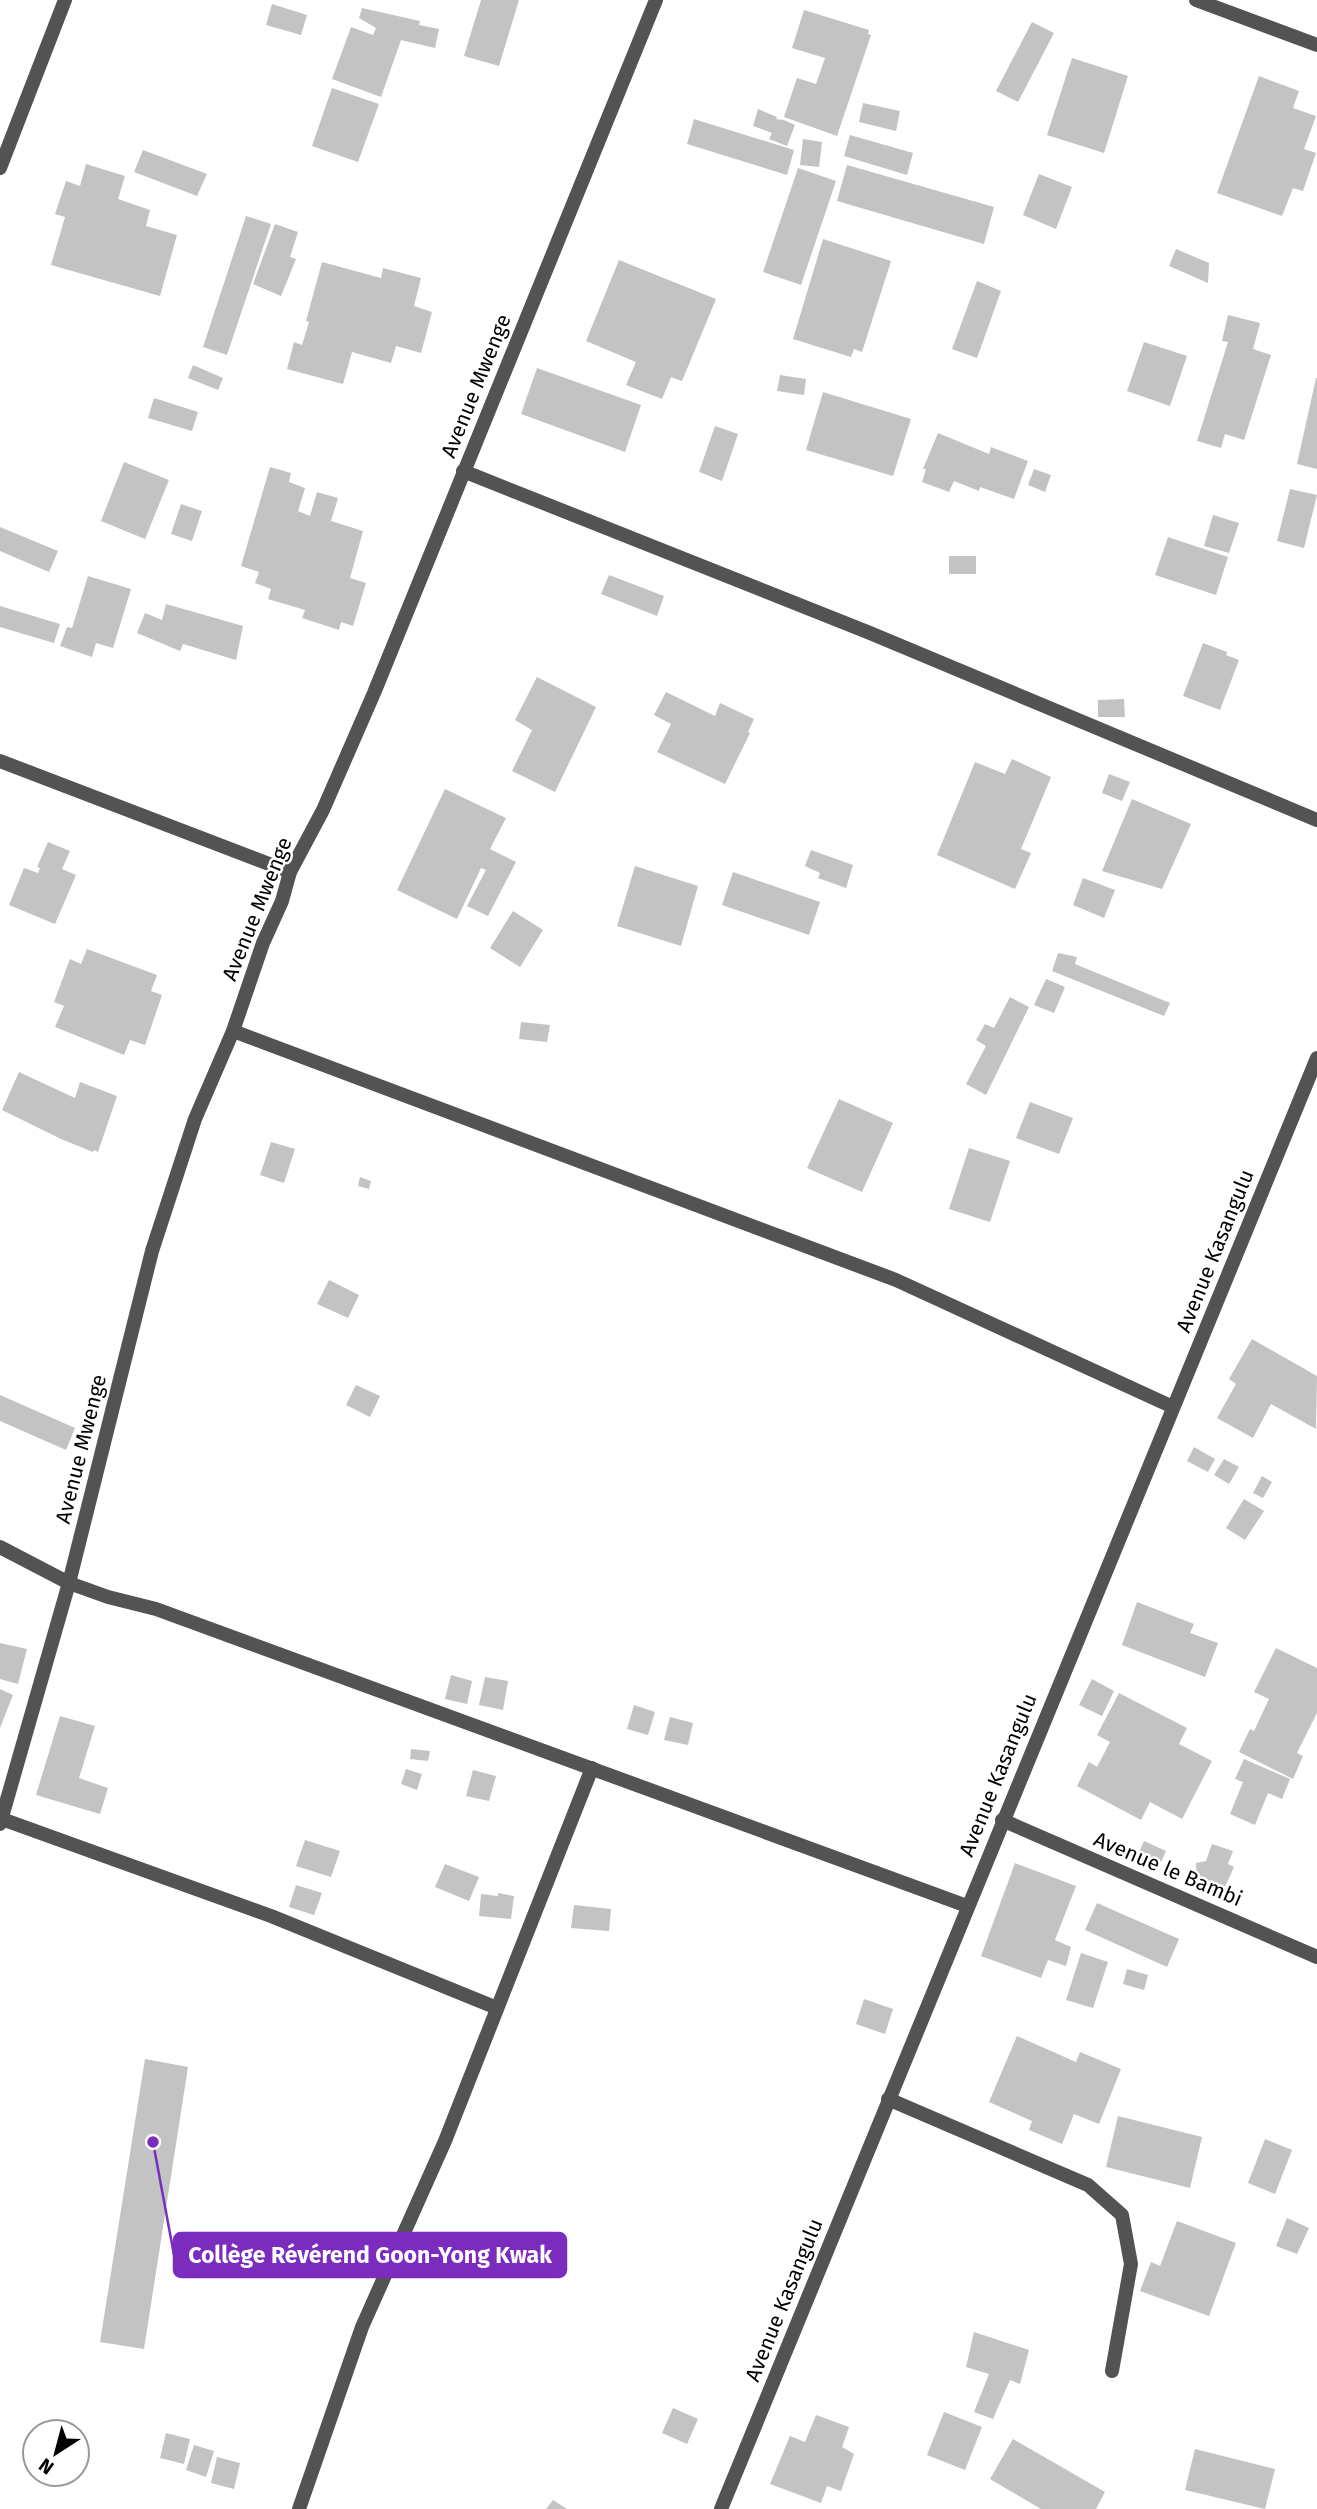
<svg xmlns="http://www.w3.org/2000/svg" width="1317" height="2509" font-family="'Fira Sans',sans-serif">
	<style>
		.building { fill: #c3c3c3 }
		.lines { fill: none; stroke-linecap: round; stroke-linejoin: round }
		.street { stroke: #535353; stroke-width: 14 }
		.labels { text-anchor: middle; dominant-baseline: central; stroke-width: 5; stroke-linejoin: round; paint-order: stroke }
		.street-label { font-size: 21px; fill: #000; stroke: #fff }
		.leader { fill: none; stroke: #7b2cbf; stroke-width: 2.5 }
		.callout-dot { fill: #7b2cbf; stroke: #fff; stroke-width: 2.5 }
		.callout { fill: #7b2cbf; stroke: #7b2cbf; stroke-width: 2.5 }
		.callout-label { font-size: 23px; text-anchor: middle; font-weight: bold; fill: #fff }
	</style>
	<rect width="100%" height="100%" fill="#fff"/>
	<g class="building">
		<path d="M481 0H519L499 66 464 56Z"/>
		<path d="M272 4 307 15 301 35 266 25Z"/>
		<path d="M362 8 420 21 419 25 439 29 435 48 401 40 381 97 332 79 351 27 373 35 376 28 359 18Z"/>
		<path d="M804 10 869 30 868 34 871 35 837 136 784 117 797 78 816 84 825 58 792 48Z"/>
		<path d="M1032 22 1054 33 1018 102 996 91Z"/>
		<path d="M1072 58 1128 76 1104 153 1047 135Z"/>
		<path d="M1259 76 1299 91 1293 108 1316 116 1304 149 1316 153 1303 191 1293 188 1282 216 1217 193Z"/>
		<path d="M332 88 379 104 358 162 312 146Z"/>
		<path d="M863 103 900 111 896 131 859 122Z"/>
		<path d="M758 109 777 117 776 119 784 120 795 125 787 146 769 139 772 133 753 126Z"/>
		<path d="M694 119 794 150 787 175 687 144Z"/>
		<path d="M850 135 913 153 907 175 844 156Z"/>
		<path d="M803 139 822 142 819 167 800 165Z"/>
		<path d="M143 150 207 174 197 196 134 172Z"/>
		<path d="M86 164 125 176 118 199 150 210 146 226 177 235 160 296 51 265 65 217 55 214 66 181 80 186Z"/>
		<path d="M847 165 994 207 984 244 837 201Z"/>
		<path d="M798 168 836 181 801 285 763 272Z"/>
		<path d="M1039 174 1072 187 1056 229 1023 215Z"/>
		<path d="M246 216 271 224 227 355 203 347Z"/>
		<path d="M275 224 298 232 290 257 296 259 281 296 253 284Z"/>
		<path d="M823 239 891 261 862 352 854 349 851 357 793 339Z"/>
		<path d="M1176 249 1209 263 1208 283 1169 266Z"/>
		<path d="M619 260 716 299 682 381 671 377 662 399 626 385 636 362 586 341Z"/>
		<path d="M322 262 381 278 383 268 421 278 414 306 432 312 421 353 396 346 391 363 352 352 343 384 287 369 294 342 302 345 309 322 306 321Z"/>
		<path d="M977 281 1001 291 977 358 952 349Z"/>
		<path d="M1228 315 1260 323 1253 349 1271 355 1244 440 1225 434 1221 448 1197 441 1228 342 1222 341Z"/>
		<path d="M1144 342 1187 356 1170 406 1127 391Z"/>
		<path d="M193 365 223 378 218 390 188 378Z"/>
		<path d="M537 368 641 405 625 452 521 414Z"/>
		<path d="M780 375 806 379 804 395 777 391Z"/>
		<path d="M1316 378H1317V469L1297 464Z"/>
		<path d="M823 392 911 419 893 476 806 450Z"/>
		<path d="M154 398 198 412 192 431 148 418Z"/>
		<path d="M715 426 738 434 722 481 699 472Z"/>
		<path d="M938 433 989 454 991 447 1028 461 1014 499 980 487 979 491 954 481 949 492 922 482 926 469H923Z"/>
		<path d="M124 462 169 480 145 539 101 521Z"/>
		<path d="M270 467 291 473 289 482 305 488 298 511 310 516 317 492 338 498 331 521 363 531 350 578 366 583 353 626 341 622 339 630 302 618 305 610 268 599 271 589 255 583 259 572 241 566Z"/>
		<path d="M1034 469 1051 475 1045 492 1028 485Z"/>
		<path d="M1290 489 1317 495 1304 548 1277 541Z"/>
		<path d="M181 504 202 511 192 541 171 534Z"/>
		<path d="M1213 515 1239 523 1229 553 1204 546Z"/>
		<path d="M0 527 58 551 49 572 0 551Z"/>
		<path d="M1168 537 1228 557 1216 595 1155 575Z"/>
		<rect x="949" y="556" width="27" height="18"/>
		<path d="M609 575 664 596 657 616 601 594Z"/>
		<path d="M88 576 131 589 113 648 96 643 92 657 60 646 67 627 72 628Z"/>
		<path d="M166 604 243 626 236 660 183 644 180 651 137 633 145 613 162 620Z"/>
		<path d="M0 606 60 624 54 643 0 627Z"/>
		<path d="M1203 643 1227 652 1226 655 1239 660 1220 710 1183 696Z"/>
		<path d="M537 677 596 707 555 792 512 771 532 730 515 720Z"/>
		<path d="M666 692 715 716 720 703 754 719 748 732 750 733 725 784 657 752 671 724 654 715Z"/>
		<path d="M1124 699 1125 717H1098V700Z"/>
		<path d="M1012 759 1051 777 1021 849 1031 853 1015 889 937 855 975 762 1005 774Z"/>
		<path d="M1109 774 1130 782 1122 801 1102 793Z"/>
		<path d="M445 789 506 818 490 849 516 862 488 916 467 906 486 870 481 868 457 919 397 890Z"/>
		<path d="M1132 799 1191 824 1162 889 1102 871Z"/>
		<path d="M48 842 70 851 62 869 76 875 55 924 9 905 24 868 38 873 40 868 37 867Z"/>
		<path d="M811 850 853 865 846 888 818 878 820 873 805 866Z"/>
		<path d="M635 866 698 886 681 946 617 926Z"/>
		<path d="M733 872 820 902 809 935 722 905Z"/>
		<path d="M1083 878 1115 890 1104 918 1073 905Z"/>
		<path d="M513 911 543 930 520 967 490 948Z"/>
		<path d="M87 949 157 975 151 991 162 995 145 1045 130 1040 124 1055 55 1027 64 1006 54 1002 70 959 81 964Z"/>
		<path d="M1058 953 1077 957 1075 964 1170 1003 1164 1016 1052 971Z"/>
		<path d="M1046 979 1065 987 1054 1013 1034 1005Z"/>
		<path d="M1010 997 1029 1007 986 1095 966 1084 986 1046 976 1040 985 1024 994 1028Z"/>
		<path d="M521 1022 550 1025 547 1042 519 1039Z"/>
		<path d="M19 1072 75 1098 80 1082 117 1096 98 1152 94 1150 93 1152 61 1139 2 1110Z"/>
		<path d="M839 1099 893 1123 862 1192 807 1168Z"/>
		<path d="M1030 1102 1073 1118 1059 1154 1016 1138Z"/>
		<path d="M271 1142 295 1149 284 1183 260 1175Z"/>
		<path d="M969 1148 1010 1161 990 1222 949 1209Z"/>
		<path d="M360 1177 371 1181 369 1189 358 1186Z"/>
		<path d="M329 1280 359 1295 348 1318 317 1304Z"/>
		<path d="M1252 1339 1317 1376 1316 1429 1271 1404 1253 1438 1217 1418 1236 1384 1229 1379Z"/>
		<path d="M356 1385 380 1396 370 1417 346 1405Z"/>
		<path d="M0 1395 75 1428 66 1450 0 1421Z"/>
		<path d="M1194 1447 1215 1459 1208 1472 1187 1461Z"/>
		<path d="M1224 1459 1239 1467 1229 1484 1214 1475Z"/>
		<path d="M1262 1476 1272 1482 1263 1498 1253 1493Z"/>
		<path d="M1244 1499 1264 1511 1245 1540 1226 1528Z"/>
		<path d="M1137 1602 1194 1624 1190 1633 1218 1643 1205 1677 1122 1645Z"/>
		<path d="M0 1643 27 1649 18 1684 0 1679Z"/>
		<path d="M1276 1648 1317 1668V1713L1297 1753 1303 1756 1293 1779 1239 1752 1250 1729 1254 1731 1269 1699 1254 1692Z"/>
		<path d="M451 1675 472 1681 467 1704 445 1699Z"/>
		<path d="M485 1677 508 1681 503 1710 479 1705Z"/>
		<path d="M1092 1679 1114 1691 1102 1716 1079 1705Z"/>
		<path d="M0 1689 13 1695 0 1728Z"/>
		<path d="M1119 1693 1187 1728 1179 1744 1212 1761 1182 1819 1150 1802 1141 1820 1077 1786 1089 1762 1097 1767 1110 1742 1097 1735Z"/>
		<path d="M634 1705 655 1712 648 1735 627 1729Z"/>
		<path d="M60 1716 95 1726 79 1778 108 1788 100 1814 36 1795Z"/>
		<path d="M670 1717 693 1723 688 1745 664 1740Z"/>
		<path d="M411 1749 430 1751 428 1761 410 1759Z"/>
		<path d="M1244 1759 1290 1779 1282 1799 1268 1793 1255 1825 1230 1814 1243 1782 1235 1779Z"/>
		<path d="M406 1769 422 1774 417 1790 401 1784Z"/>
		<path d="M473 1770 496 1776 489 1801 466 1796Z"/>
		<path d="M305 1840 340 1851 331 1877 296 1866Z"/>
		<path d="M1144 1841 1166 1851 1161 1862 1139 1852Z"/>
		<path d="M1212 1844 1233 1851 1228 1864 1234 1867 1220 1898 1197 1888 1196 1863 1206 1861Z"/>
		<path d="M1015 1863 1076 1886 1055 1940 1071 1947 1066 1966 1048 1960 1041 1978 981 1956Z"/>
		<path d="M445 1864 479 1877 469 1901 435 1887Z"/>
		<path d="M296 1885 322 1893 314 1915 289 1907Z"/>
		<path d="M498 1893 514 1896 511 1919 479 1916 481 1894 498 1896Z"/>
		<path d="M1097 1903 1179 1939 1167 1967 1085 1930Z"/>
		<path d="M574 1905 611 1909 609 1931 571 1928Z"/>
		<path d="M1081 1953 1108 1962 1093 2008 1066 2000Z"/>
		<path d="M1127 1969 1148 1975 1144 1990 1123 1984Z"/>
		<path d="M864 1999 893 2009 885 2034 856 2024Z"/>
		<path d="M1017 2036 1076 2062 1080 2052 1121 2069 1099 2124 1074 2114 1062 2144 1029 2130 1032 2121 989 2102Z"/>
		<path d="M145 2059 188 2067 144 2349 100 2342Z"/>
		<path d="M1118 2116 1202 2137 1190 2188 1106 2167Z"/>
		<path d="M1265 2139 1292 2150 1275 2194 1248 2183Z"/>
		<path d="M1287 2218 1309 2228 1297 2254 1276 2246Z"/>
		<path d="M1177 2221 1236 2243 1209 2316 1140 2291 1151 2262 1160 2266Z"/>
		<path d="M974 2332 1029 2350 1020 2384 1010 2380 993 2419 974 2412 989 2374 966 2367Z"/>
		<path d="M673 2408 698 2419 687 2444 662 2433Z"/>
		<path d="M944 2412 982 2427 965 2470 927 2455Z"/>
		<path d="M816 2415 849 2427 842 2447 854 2454 841 2491 827 2486 821 2503 770 2484 790 2436 805 2442Z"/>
		<path d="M166 2433 190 2439 184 2464 160 2458Z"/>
		<path d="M1013 2439 1105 2492 1096 2509H1041L990 2479Z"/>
		<path d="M194 2445 214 2451 206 2477 186 2470Z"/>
		<path d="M1195 2449 1275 2469 1265 2509 1185 2490Z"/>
		<path d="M217 2457 240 2463 234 2489 211 2483Z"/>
		<path d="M553 2500 567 2509H546Z"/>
	</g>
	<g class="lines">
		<g class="street">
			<path d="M1196 0 1317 45"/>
			<path d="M0 168 65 0"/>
			<path d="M463 471 870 633 1317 820"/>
			<path d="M0 761 290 872"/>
			<path d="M233 1031 896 1280 1173 1407"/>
			<path d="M0 1547 69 1583 108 1597 156 1609 967 1906"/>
			<path d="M2 1819 271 1916 497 2008"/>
			<path d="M1002 1820 1317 1957"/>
			<path d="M0 1824 69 1583 152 1251 195 1119 233 1031 263 943 282 901 290 872 323 810 374 693 656 0"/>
			<path d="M888 2099 1088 2185 1122 2215 1131 2264 1112 2371"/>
			<path d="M299 2509 362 2327 445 2141 592 1768"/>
			<path d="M721 2509 1317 1058"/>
		</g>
	</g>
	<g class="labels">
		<g class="street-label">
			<text transform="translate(476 386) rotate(-68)">Avenue Mwenge</text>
			<text transform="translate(257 909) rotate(-68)">Avenue Mwenge</text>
			<text transform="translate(1215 1251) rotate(-68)">Avenue Kasangulu</text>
			<text transform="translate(81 1449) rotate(-76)">Avenue Mwenge</text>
			<text transform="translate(998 1775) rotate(-68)">Avenue Kasangulu</text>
			<text transform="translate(1168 1869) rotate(23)">Avenue le Bambi</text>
			<text transform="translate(784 2300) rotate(-68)">Avenue Kasangulu</text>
		</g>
	</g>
	<path class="leader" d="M153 2142L174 2255"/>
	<circle class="callout-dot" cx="153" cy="2142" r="7"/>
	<rect class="callout" x="174" y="2233" width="392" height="44" rx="7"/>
	<g class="callout-label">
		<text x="370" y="2263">Collège Révérend Goon-Yong Kwak</text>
	</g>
	<g transform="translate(56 2453) rotate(216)"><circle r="33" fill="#ffffff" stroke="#999999" stroke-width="2"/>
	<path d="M0-5L12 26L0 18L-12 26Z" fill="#000000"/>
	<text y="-10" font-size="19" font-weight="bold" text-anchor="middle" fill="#000000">N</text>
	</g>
</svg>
